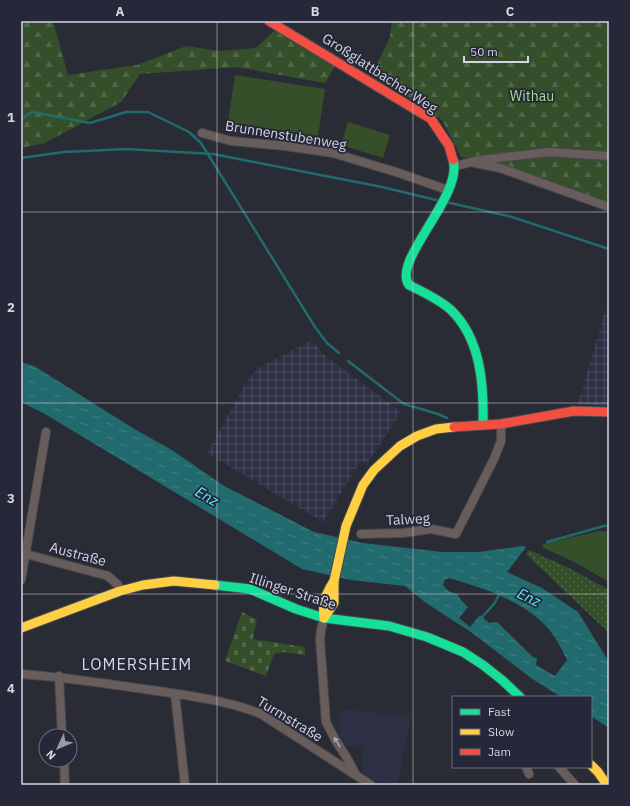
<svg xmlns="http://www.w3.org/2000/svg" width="630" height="806" font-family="'IBM Plex Sans',sans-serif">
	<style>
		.industrial { fill: url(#industrial-grid) }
		.built { fill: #2d2f44 }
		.grass { fill: url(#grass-dots) }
		.forest { fill: url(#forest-firs) }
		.cemetery { fill: url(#cemetery-stones) }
		.park { fill: #354f2a }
		.water { fill: url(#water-ripples); fill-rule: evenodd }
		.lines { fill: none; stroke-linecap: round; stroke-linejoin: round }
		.stream { stroke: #216a6e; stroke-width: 2.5 }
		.street-casing { stroke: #464850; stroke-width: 10 }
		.fast-casing { stroke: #464850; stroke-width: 11 }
		.slow-casing { stroke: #464850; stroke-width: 11 }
		.jam-casing { stroke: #464850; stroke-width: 11 }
		.street { stroke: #695d5b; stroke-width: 8 }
		.fast { stroke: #16e098; stroke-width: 9 }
		.slow { stroke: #ffcf43; stroke-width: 9 }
		.jam { stroke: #f24e42; stroke-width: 9 }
		.oneway { fill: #a9a5ab }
		.grid { fill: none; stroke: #d3d5e0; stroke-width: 1; stroke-opacity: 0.55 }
		.labels { text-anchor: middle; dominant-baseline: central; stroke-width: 3.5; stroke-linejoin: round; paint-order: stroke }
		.street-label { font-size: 14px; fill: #d3d5e0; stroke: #262839 }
		.park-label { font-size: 14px; fill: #a6de8c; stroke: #262839 }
		.water-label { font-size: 15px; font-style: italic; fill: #5bedf6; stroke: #262839 }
		.quarter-label { font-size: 16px; letter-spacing: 1px; fill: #d3d5e0; stroke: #262839 }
		.neatline { fill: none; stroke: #d3d5e0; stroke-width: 1.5 }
		.grid-label { font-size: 13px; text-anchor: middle; font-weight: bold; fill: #d3d5e0 }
	</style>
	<defs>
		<pattern id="industrial-grid" width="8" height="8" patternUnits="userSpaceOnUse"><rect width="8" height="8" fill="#2d2f44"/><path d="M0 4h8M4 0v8" fill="none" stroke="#4b4c5f"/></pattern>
		<pattern id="grass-dots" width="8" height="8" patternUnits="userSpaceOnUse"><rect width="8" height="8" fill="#354f2a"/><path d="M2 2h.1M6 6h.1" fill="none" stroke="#516749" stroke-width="1.8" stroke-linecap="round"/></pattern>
		<pattern id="forest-firs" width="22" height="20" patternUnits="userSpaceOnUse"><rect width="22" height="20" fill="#354f2a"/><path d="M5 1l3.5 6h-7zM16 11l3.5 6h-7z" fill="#516749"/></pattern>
		<pattern id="cemetery-stones" width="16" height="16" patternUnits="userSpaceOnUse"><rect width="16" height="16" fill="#354f2a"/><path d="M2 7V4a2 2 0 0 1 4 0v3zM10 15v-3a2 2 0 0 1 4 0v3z" fill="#516749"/></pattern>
		<pattern id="water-ripples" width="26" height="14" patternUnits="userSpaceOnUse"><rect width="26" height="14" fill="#216a6e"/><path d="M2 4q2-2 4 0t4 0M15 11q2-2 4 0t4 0" fill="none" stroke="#407e82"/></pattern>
	</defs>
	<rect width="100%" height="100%" fill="#2a2c35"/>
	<g class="industrial">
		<path d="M607 305 609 306V406L578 404Z"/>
		<path d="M312 340 324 355 401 412 367 464 361 460 323 522 207 453 247 381 258 368Z"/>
	</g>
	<path class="built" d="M342 709 411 717 397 785H383L363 773 362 747 341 745 339 718Z"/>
	<path class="grass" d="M529 550 571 569 609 590V633L526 554Z"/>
	<g class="forest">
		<path d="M21 21H53L68 75 137 65 186 46 220 51 256 48 277 28 336 64 325 83 236 67 140 74 121 102 45 143 21 148Z"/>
		<path d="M392 21H609V203L517 170 461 157 442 120 373 73 390 37Z"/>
	</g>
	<path class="cemetery" d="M242 612 257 620 253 639 305 647V655L285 652 274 654 266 676 225 661Z"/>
	<g class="park">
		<path d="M235 75 325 89 318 136 228 122Z"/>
		<path d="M348 122 390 135 383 158 341 145Z"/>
		<path d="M599 531H609V582L578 564 542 547 543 544Z"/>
	</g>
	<path class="water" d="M21 362 34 366 136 430 172 450 224 486 314 532 363 543 443 552H478L523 546 526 547 507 572 542 588 578 612 609 662V728L591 716V697H561L531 678 471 632 426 603 405 586 351 580 302 569 45 414 21 402ZM449 578C482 588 519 599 544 624 554 634 561 647 567 660L555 676 536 665 537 658H534L497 622 489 623 480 615 470 627 459 618 468 607 461 600 457 594C452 593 445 590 443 584L445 580Z"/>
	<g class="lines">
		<g class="stream">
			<path d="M21 119 32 112 90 123 126 112H148L189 132 201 143 315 327 327 343 339 353"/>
			<path d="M21 158 64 152 126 149 213 154 382 187 440 201"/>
			<path d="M446 202 512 217 609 249"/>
			<path d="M348 361 404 404 438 414 447 418"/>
			<path d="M547 542 604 526H609"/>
			<path d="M483 620 482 617 494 604 500 593"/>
		</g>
		<defs>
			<g id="street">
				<path d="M202 133 231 141 285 146 333 153 399 173 448 190"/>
				<path d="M475 163 500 168 609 207"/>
				<path d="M455 166 480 160 549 152 609 156"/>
				<path d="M361 534 403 533 431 529 456 534 494 459 501 441V424"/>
				<path d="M22 553 108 576 118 585 120 591"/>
				<path d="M21 580 46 432"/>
				<path d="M324 618 321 630 320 640 326 722 336 741 347 758 356 775"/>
				<path d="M21 674C65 677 108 684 151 690 186 695 230 701 261 714L371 785"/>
				<path d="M59 676 62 736"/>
				<path d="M175 694 185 785"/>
				<path d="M64 760 65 785"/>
				<path d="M526 767 529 774"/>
				<path d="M559 767 575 785"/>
			</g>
			<g id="fast">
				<path d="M453 160C464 195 391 261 409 285 423 292 439 299 451 310 481 339 484 385 483 424"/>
				<path d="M215 585 250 589 296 609 324 618 389 626 427 637 463 652 483 665 502 680 520 697"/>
			</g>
			<g id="slow">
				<path d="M324 618 334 603V581L346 526 363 485 374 470 400 446 417 436 436 429 454 427"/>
				<path d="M324 618C322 603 326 593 334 581"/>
				<path d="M21 628 120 591 143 585 174 581 215 585"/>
				<path d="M591 765 598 772 607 785"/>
			</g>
			<g id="jam">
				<path d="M269 21 431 119 449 146 453 160"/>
				<path d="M454 427 501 424 574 411 609 412"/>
			</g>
		</defs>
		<use href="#street" class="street-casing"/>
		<use href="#fast" class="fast-casing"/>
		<use href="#slow" class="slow-casing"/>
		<use href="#jam" class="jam-casing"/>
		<use href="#street" class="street"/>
		<use href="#fast" class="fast"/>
		<use href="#slow" class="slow"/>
		<use href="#jam" class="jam"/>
	</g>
	<defs><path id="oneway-solid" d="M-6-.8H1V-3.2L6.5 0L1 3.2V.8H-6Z"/></defs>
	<use class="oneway" href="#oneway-solid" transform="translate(337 742) rotate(-121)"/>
	<path class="grid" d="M217 21V785M413 21V785M21 212H609M21 403H609M21 594H609"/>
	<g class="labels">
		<g class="street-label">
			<text transform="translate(380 73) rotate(33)">Großglattbacher Weg</text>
			<text transform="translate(286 135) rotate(9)">Brunnenstubenweg</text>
			<text transform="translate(408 519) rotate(-3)">Talweg</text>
			<text transform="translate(78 554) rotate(15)">Austraße</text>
			<text transform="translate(293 591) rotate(18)">Illinger Straße</text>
			<text transform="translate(290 719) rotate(31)">Turmstraße</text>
		</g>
		<g class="park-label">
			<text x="532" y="96">Withau</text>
		</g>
		<g class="water-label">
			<text transform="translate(207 496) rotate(30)">Enz</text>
			<text transform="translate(529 597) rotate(25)">Enz</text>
		</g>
		<g class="quarter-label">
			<text x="137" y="664">LOMERSHEIM</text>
		</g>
	</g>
	<rect width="630" height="806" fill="none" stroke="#262839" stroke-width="44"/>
	<rect x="452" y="696" width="140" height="72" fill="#262839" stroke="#6b6d7c"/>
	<rect x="460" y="709" width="20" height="6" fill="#16e098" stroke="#6b6d7c"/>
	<text x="488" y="716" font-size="12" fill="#d3d5e0">Fast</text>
	<rect x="460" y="729" width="20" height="6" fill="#ffcf43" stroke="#6b6d7c"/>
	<text x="488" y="736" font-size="12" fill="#d3d5e0">Slow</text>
	<rect x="460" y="749" width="20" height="6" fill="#f24e42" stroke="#6b6d7c"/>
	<text x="488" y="756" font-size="12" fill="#d3d5e0">Jam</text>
	<g transform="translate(58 748) rotate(226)"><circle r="19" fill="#262839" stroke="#6b6d7c"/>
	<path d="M0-3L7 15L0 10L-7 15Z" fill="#989aa4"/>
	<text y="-6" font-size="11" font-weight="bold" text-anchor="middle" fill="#d3d5e0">N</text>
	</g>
	<path d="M464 56v6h64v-6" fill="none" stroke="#d3d5e0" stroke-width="2"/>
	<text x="470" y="56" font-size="12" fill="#d3d5e0" stroke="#262839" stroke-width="3" paint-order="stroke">50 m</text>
	<rect x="22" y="22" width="586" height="762" class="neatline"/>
	<g class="grid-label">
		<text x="120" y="16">A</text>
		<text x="315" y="16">B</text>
		<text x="510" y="16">C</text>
		<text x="11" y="122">1</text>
		<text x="11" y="312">2</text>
		<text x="11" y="503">3</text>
		<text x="11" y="693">4</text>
	</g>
</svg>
